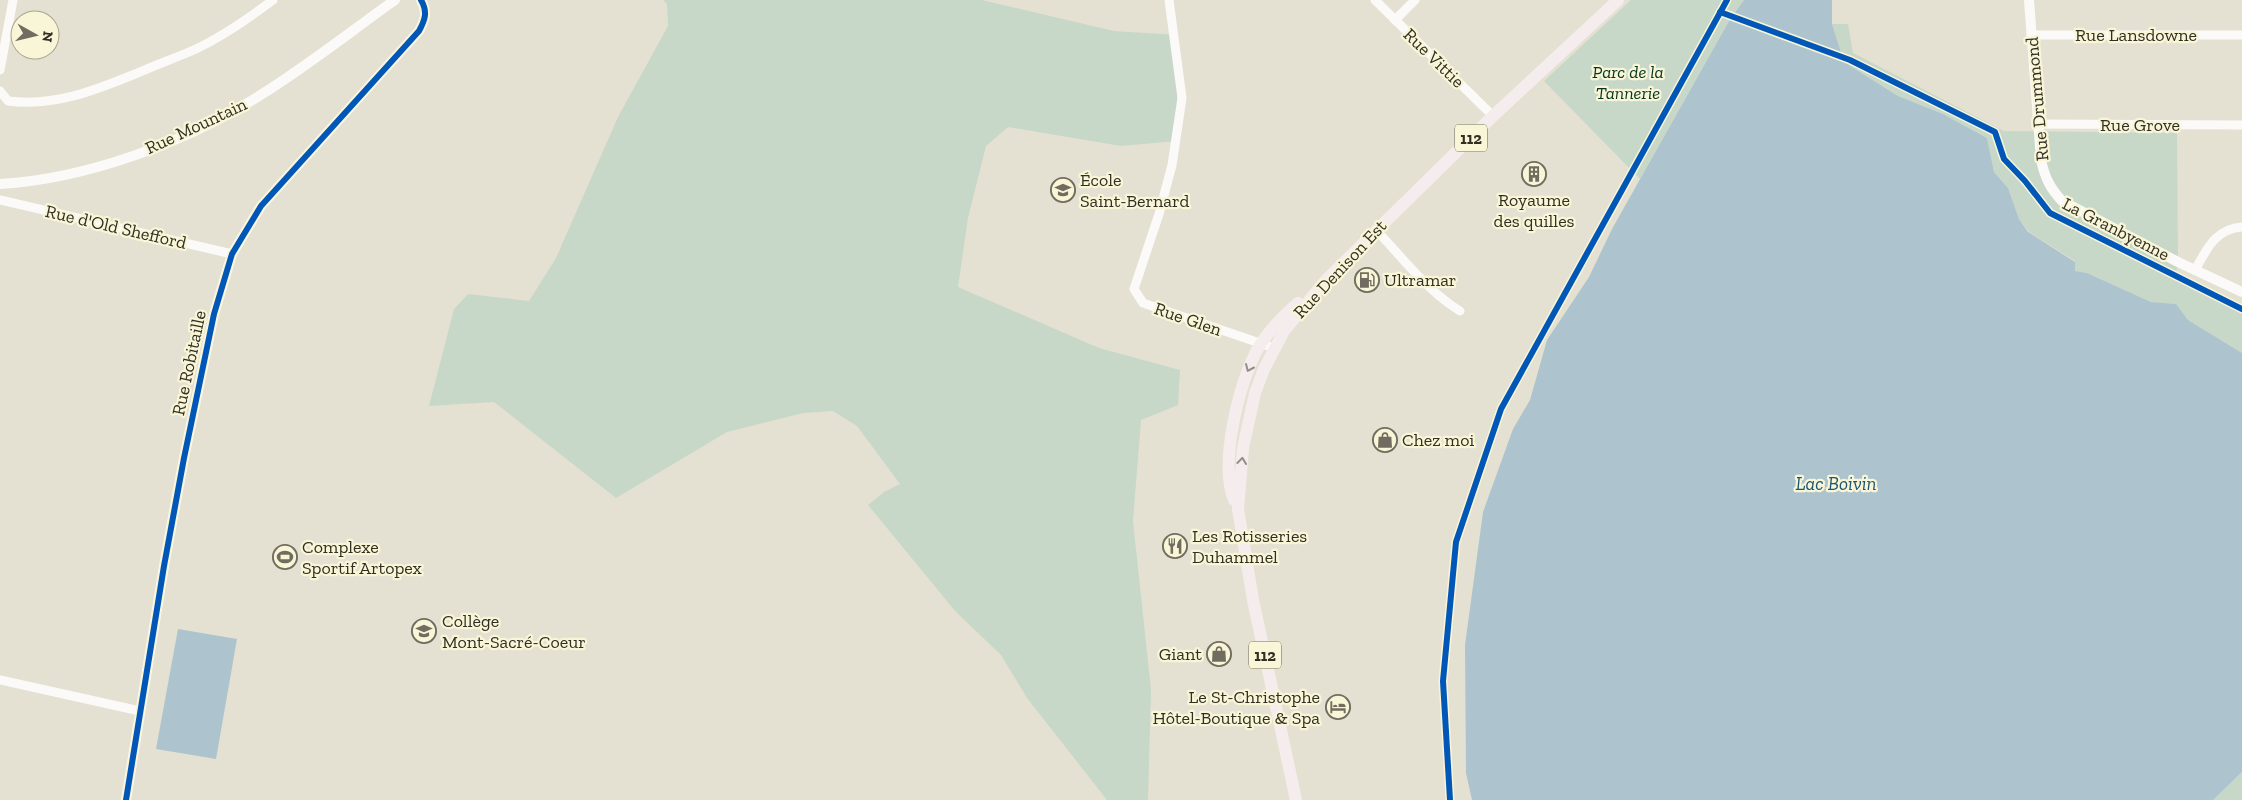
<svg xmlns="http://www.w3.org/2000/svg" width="2242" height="800" font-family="'Zilla Slab',serif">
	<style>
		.green { fill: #c7d8c8 }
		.water { fill: #adc4ce }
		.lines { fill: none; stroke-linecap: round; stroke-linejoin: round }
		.minor { stroke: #fbfaf8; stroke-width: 9 }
		.tertiary { stroke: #fbfaf8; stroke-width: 10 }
		.primary { stroke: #f5eded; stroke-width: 12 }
		.cycleway-casing { stroke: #f9f5d7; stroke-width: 9 }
		.cycleway { stroke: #0057b8; stroke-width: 6 }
		.oneway { stroke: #938e88 }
		.labels { text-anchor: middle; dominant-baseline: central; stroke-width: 4.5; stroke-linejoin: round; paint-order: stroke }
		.shield { fill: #f9f5d7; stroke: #6d6a59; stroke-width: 1 }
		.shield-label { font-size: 16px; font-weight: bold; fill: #312f23 }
		.street-label { font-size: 18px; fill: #312f23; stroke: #f9f5d7 }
		.park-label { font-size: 18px; font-style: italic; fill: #033522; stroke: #f9f5d7 }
		.poi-label { font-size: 18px; fill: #312f23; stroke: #f9f5d7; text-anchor: start }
		.water-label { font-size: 19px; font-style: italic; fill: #1a5573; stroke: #f9f5d7 }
	</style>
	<rect width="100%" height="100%" fill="#e4e1d2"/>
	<g class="green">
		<path d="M663 0H982L1114 31 1178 35 1177 141 1121 146 1008 127 986 146 968 218 958 287 1099 348 1180 370 1178 405 1141 420 1133 521 1151 690 1148 800H1107L1027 698 1001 655 956 612 868 505 884 492 900 484 857 426 833 411 803 413 727 432 616 498 494 402 429 406 454 309 468 294 529 301 556 258 618 117 668 26 667 4Z"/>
		<path d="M1631 0H1744L1729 21 1640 179 1544 81Z"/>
		<path d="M1832 24H1848L1853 53 2004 131 2177 133 2178 262 2176 274 2242 306V353L2188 320 2175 304 2151 302 2087 273 2074 271 2075 261 2029 232 2019 219 2008 188 1994 172 1987 138 1943 114 1898 96 1844 62Z"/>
		<path d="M2242 772V800H2213Z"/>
	</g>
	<g class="water">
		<path d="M1744 0H1832V24L1844 62 1898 96 1943 114 1987 138 1994 172 2008 188 2019 219 2028 232 2075 262V271L2087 273 2151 302 2176 304 2188 320 2242 353V772L2213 800H1472L1466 773 1465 645 1483 512 1513 429 1530 400 1547 340 1589 277 1612 229 1729 21Z"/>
		<path d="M178 629 237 639 216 759 156 749Z"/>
	</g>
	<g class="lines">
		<g class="minor">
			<path d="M1169 0 1182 98 1172 165 1159 214 1134 289 1143 303 1274 348"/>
			<path d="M1375 0 1493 116"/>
			<path d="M1395 20 1415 0"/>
			<path d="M2031 35H2242"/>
			<path d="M0 70 13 0"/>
			<path d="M0 91 8 101C55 107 96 90 140 72 158 64 178 57 196 49 223 36 249 18 273 0"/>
			<path d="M2038 124 2242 125"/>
			<path d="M0 200 232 254"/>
			<path d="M1376 230C1403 258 1427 291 1460 311"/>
			<path d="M2195 270C2207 249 2215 229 2242 227"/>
			<path d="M0 680 140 711"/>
		</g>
		<g class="tertiary">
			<path d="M2029 0 2041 160C2045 178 2050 188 2062 201L2178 262 2242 292"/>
			<path d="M0 184C86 179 187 142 259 96 306 67 350 32 395 0"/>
			<path d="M126 800 164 566 184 458 214 314 232 254 261 206 419 31C425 20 428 12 421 0"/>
		</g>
		<g class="primary">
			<path d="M1234 500C1219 462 1239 385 1257 350 1267 332 1283 316 1298 303"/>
			<path d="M1296 800 1253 600 1238 509 1243 448 1255 393 1264 369 1284 331 1326 280 1493 116 1618 0"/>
		</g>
		<defs>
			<g id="cycleway">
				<path d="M1720 12 1850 60 1995 132 2004 159 2025 181 2050 213 2242 309"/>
				<path d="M126 800 164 566 184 458 214 314 232 254 261 206 419 31C425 20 428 12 421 0"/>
				<path d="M1450 800 1443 681 1456 542 1501 409 1727 0"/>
			</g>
		</defs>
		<use href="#cycleway" class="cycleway-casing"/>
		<use href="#cycleway" class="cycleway"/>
	</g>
	<defs><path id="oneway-chevron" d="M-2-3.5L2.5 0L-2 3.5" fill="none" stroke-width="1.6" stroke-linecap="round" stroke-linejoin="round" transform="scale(1.25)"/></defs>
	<g class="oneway">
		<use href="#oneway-chevron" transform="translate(1249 368) rotate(114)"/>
		<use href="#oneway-chevron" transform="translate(1242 461) rotate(-84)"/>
	</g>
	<defs>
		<symbol id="building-ring" viewBox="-11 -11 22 22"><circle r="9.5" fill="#f9f5d7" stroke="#706d60" stroke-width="1.5"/><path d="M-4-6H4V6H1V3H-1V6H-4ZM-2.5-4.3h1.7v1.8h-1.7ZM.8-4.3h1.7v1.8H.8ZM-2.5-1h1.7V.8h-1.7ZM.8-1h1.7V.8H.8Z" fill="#706d60"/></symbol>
		<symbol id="school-ring" viewBox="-11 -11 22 22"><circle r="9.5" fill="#f9f5d7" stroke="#706d60" stroke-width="1.5"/><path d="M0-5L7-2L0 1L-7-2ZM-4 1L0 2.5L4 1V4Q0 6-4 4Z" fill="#706d60"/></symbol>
		<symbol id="fuel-ring" viewBox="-11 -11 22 22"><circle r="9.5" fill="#f9f5d7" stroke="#706d60" stroke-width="1.5"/><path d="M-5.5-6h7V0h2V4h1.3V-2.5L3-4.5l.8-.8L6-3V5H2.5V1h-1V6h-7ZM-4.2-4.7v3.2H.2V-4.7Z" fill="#706d60"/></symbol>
		<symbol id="shop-ring" viewBox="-11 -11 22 22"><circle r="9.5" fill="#f9f5d7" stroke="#706d60" stroke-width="1.5"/><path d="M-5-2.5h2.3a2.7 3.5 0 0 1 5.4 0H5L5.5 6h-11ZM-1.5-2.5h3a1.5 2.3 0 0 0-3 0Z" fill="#706d60"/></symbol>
		<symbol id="restaurant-ring" viewBox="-11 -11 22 22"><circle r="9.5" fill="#f9f5d7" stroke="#706d60" stroke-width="1.5"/><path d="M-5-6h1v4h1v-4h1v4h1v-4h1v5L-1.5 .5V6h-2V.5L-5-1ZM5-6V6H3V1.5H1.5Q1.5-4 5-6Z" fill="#706d60"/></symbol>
		<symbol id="stadium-ring" viewBox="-11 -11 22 22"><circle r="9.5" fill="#f9f5d7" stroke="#706d60" stroke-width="1.5"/><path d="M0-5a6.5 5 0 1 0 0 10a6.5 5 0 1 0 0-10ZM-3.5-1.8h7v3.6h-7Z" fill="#706d60"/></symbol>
		<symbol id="hotel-ring" viewBox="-11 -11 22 22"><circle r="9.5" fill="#f9f5d7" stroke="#706d60" stroke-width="1.5"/><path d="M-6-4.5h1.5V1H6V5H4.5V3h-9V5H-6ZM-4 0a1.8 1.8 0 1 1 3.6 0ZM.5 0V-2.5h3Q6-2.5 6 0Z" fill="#706d60"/></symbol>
	</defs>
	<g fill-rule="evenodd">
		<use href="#building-ring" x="1520" y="160" width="28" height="28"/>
		<use href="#school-ring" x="1049" y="176" width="28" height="28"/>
		<use href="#fuel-ring" x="1353" y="266" width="28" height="28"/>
		<use href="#shop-ring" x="1371" y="426" width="28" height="28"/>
		<use href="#restaurant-ring" x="1161" y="532" width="28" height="28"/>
		<use href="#stadium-ring" x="271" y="543" width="28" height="28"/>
		<use href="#school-ring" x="410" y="617" width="28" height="28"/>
		<use href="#shop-ring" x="1205" y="640" width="28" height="28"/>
		<use href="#hotel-ring" x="1324" y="693" width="28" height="28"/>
	</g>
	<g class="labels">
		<g class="shield">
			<rect x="1455" y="124.5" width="32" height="27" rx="4"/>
			<rect x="1249" y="641.5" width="32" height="27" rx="4"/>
		</g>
		<g class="shield-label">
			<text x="1471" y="138">112</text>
			<text x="1265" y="655">112</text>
		</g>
		<g class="street-label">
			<text x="2136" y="35">Rue Lansdowne</text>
			<text transform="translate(1434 58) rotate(44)">Rue Vittie</text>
			<text transform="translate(2037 99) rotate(-95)">Rue Drummond</text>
			<text x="2140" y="125">Rue Grove</text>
			<text transform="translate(196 126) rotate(-25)">Rue Mountain</text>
			<text transform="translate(116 227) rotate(13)">Rue d'Old Shefford</text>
			<text transform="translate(2116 229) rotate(27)">La Granbyenne</text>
			<text transform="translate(1340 269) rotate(-47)">Rue Denison Est</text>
			<text transform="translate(1188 319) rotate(19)">Rue Glen</text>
			<text transform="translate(189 363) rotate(-78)">Rue Robitaille</text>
		</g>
		<g class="park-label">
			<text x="1628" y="72">Parc de la<tspan x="1628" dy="21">Tannerie</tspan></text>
		</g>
		<g class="poi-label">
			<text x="1080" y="180">École<tspan x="1080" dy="21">Saint-Bernard</tspan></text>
			<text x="1534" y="200" text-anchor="middle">Royaume<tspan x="1534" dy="21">des quilles</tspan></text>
			<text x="1384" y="280">Ultramar</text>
			<text x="1402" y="440">Chez moi</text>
			<text x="1192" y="536">Les Rotisseries<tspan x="1192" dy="21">Duhammel</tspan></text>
			<text x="302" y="547">Complexe<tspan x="302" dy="21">Sportif Artopex</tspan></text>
			<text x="442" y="621">Collège<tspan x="442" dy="21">Mont-Sacré-Coeur</tspan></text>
			<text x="1202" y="654" text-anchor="end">Giant</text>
			<text x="1320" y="697" text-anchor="end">Le St-Christophe<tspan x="1320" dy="21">Hôtel-Boutique &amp; Spa</tspan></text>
		</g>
		<g class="water-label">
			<text x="1836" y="483">Lac Boivin</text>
		</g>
	</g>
	<g transform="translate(35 35) rotate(98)"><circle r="24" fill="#f9f5d7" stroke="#a9a68f"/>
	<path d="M0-4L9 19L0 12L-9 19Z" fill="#706d60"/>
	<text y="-8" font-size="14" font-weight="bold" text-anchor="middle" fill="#312f23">N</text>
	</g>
</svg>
